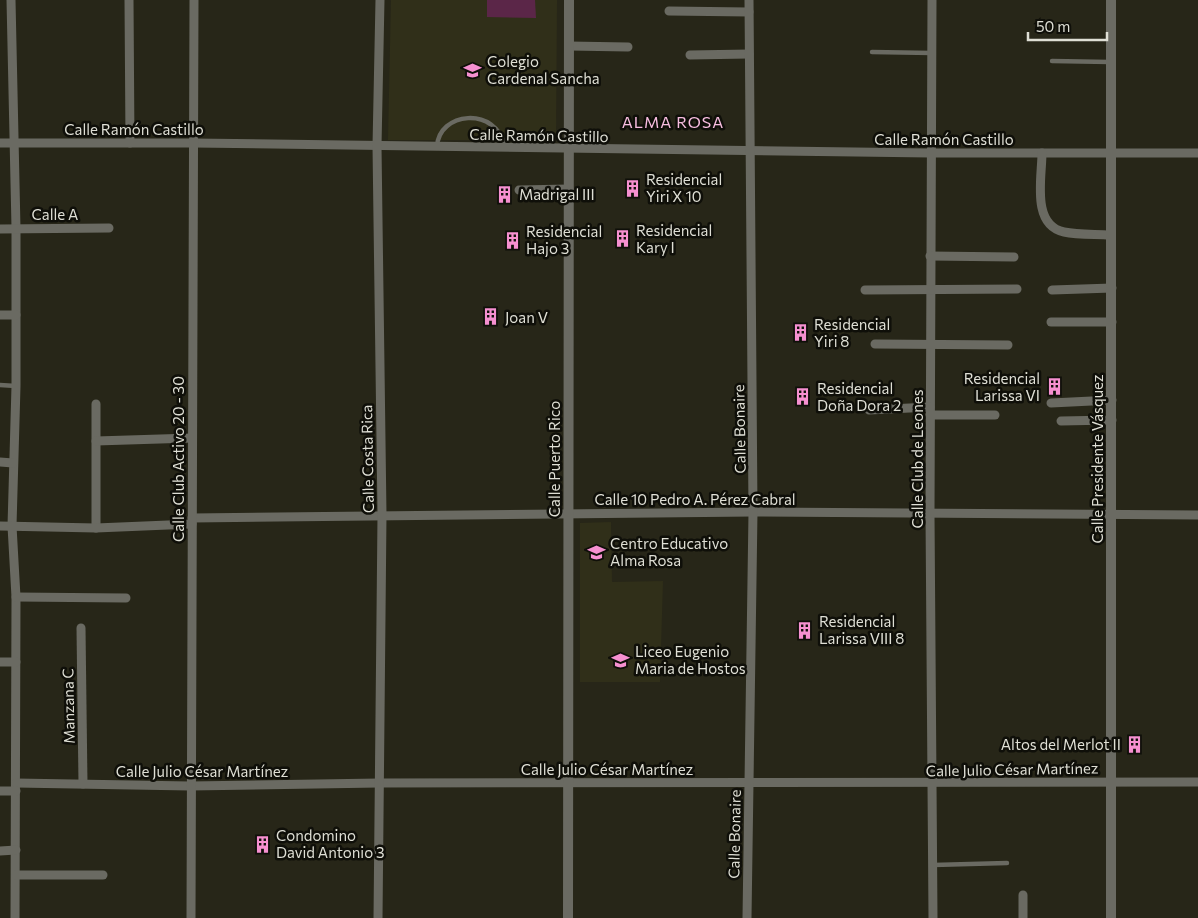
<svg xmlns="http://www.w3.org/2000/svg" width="1198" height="918" font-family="Commissioner,sans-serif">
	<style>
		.built { fill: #302f19 }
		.green { fill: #5b2648 }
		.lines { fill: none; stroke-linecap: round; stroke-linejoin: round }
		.service { stroke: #6a6a62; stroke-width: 4.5 }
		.minor { stroke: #6a6a62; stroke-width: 9 }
		.tertiary { stroke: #6a6a62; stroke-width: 10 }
		.labels { text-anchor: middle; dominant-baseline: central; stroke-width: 5; stroke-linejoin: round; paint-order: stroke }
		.poi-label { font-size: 15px; fill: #dfdfd5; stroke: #0f0f09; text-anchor: start }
		.street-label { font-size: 15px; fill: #dfdfd5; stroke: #0f0f09 }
		.neighbourhood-label { font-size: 16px; letter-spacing: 1px; fill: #f8bde0; stroke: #0f0f09 }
	</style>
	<rect width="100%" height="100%" fill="#272618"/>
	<g class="built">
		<path d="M391 0H557L556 140H388Z"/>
		<path d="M611 522 612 582 663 581 660 682H580V523Z"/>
	</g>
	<path class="green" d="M487 0H535L536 18 487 17Z"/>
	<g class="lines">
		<g class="service">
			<path d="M872 52 932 53"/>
			<path d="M1052 61 1110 62"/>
			<path d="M437 147C438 112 496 105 505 147"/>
			<path d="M0 385 16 386"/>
			<path d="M933 865 1007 863"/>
		</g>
		<g class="minor">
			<path d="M11 0 16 228V386L12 526 16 597 15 918"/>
			<path d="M129 0 130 143"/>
			<path d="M932 0 930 514 933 918"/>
			<path d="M669 11 749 12"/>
			<path d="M569 46 628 47"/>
			<path d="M690 55 749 54"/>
			<path d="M0 143H193L930 153H1198"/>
			<path d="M1042 153C1042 177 1031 225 1064 232 1078 235 1095 234 1110 235"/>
			<path d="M519 190 569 189"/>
			<path d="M0 229 109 228"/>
			<path d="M930 256 1014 257"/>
			<path d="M865 290 1017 289"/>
			<path d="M1052 290 1112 288"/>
			<path d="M0 315H16"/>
			<path d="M1051 322H1112"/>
			<path d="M875 344 1008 345"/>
			<path d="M1051 403 1112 400"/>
			<path d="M96 404V528"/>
			<path d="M869 410 930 407"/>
			<path d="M930 415H995"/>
			<path d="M1061 421 1112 420"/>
			<path d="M96 441 192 438"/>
			<path d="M0 462 13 463"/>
			<path d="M192 518 753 512 1198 515"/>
			<path d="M0 526 96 528 192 524"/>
			<path d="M16 597 126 598"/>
			<path d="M81 628 83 784"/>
			<path d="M0 662H16"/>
			<path d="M16 783 190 786 379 783 1198 782"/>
			<path d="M0 791H16"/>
			<path d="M0 851 16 850"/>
			<path d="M16 875H103"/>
			<path d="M191 918 194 0"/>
			<path d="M378 918 382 515 377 146 380 0"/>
			<path d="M747 918 753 512 749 0"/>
			<path d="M1023 918V895"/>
		</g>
		<g class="tertiary">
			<path d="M568 918 569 0"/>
			<path d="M1111 918V0"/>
		</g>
	</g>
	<defs>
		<symbol id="university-bare" viewBox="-9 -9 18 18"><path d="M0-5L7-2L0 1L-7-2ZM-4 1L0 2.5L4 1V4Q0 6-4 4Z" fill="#f690d0" stroke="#0f0f09" stroke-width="2.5" paint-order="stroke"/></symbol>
		<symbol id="building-bare" viewBox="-9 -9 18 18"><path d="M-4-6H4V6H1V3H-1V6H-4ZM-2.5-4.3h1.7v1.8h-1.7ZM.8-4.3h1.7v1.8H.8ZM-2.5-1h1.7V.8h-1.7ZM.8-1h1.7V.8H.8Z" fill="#f690d0" stroke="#0f0f09" stroke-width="2.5" paint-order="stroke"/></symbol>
		<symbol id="school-bare" viewBox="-9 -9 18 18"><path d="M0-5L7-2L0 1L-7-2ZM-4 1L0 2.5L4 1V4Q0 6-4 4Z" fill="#f690d0" stroke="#0f0f09" stroke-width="2.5" paint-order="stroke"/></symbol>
	</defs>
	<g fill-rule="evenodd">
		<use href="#university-bare" x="460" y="58" width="25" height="25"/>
		<use href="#building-bare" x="620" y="176" width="25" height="25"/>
		<use href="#building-bare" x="492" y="182" width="25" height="25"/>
		<use href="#building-bare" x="610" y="226" width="25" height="25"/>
		<use href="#building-bare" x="500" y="228" width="25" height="25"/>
		<use href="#building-bare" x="478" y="304" width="25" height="25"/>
		<use href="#building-bare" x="788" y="320" width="25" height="25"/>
		<use href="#building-bare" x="1042" y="374" width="25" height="25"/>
		<use href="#building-bare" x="790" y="384" width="25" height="25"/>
		<use href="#school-bare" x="584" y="540" width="25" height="25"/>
		<use href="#building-bare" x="792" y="618" width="25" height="25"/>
		<use href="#school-bare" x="608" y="648" width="25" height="25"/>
		<use href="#building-bare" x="1122" y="732" width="25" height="25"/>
		<use href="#building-bare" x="250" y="832" width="25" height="25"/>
	</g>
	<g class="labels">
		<g class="poi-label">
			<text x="487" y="61">Colegio<tspan x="487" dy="17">Cardenal Sancha</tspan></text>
			<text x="646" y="179">Residencial<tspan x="646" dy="17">Yiri X 10</tspan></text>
			<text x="519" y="194">Madrigal III</text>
			<text x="636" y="230">Residencial<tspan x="636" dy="17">Kary I</tspan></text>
			<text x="526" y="231">Residencial<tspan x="526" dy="17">Hajo 3</tspan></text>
			<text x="505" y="317">Joan V</text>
			<text x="814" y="324">Residencial<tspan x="814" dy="17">Yiri 8</tspan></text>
			<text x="1040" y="378" text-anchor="end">Residencial<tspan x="1040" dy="17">Larissa VI</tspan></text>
			<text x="817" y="388">Residencial<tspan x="817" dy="17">Doña Dora 2</tspan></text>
			<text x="610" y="543">Centro Educativo<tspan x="610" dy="17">Alma Rosa</tspan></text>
			<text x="819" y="621">Residencial<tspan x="819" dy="17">Larissa VIII 8</tspan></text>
			<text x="635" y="651">Liceo Eugenio<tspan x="635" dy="17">Maria de Hostos</tspan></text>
			<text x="1121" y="744" text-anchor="end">Altos del Merlot II</text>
			<text x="276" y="835">Condomino<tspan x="276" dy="17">David Antonio 3</tspan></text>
		</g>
		<g class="street-label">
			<text x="134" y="129">Calle Ramón Castillo</text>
			<text transform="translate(539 135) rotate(1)">Calle Ramón Castillo</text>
			<text x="944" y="139">Calle Ramón Castillo</text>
			<text x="55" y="214">Calle A</text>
			<text transform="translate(739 429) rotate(-91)">Calle Bonaire</text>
			<text transform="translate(178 459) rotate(-90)">Calle Club Activo 20 - 30</text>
			<text transform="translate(367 459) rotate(-91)">Calle Costa Rica</text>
			<text transform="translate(554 459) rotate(-90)">Calle Puerto Rico</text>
			<text transform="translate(917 459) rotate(-90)">Calle Club de Leones</text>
			<text transform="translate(1097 459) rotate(-90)">Calle Presidente Vásquez</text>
			<text x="695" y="499">Calle 10 Pedro A. Pérez Cabral</text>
			<text transform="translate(68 706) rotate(-91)">Manzana C</text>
			<text x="607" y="769">Calle Julio César Martínez</text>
			<text transform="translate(1012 769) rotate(-1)">Calle Julio César Martínez</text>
			<text x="202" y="771">Calle Julio César Martínez</text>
			<text transform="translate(734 834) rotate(-89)">Calle Bonaire</text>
		</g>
		<g class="neighbourhood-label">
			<text x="673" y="121">ALMA ROSA</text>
		</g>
	</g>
	<path d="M1028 32v8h79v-8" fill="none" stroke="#dfdfd5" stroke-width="2.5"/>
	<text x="1036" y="32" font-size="15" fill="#dfdfd5" stroke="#0f0f09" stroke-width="4" paint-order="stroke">50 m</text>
</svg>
